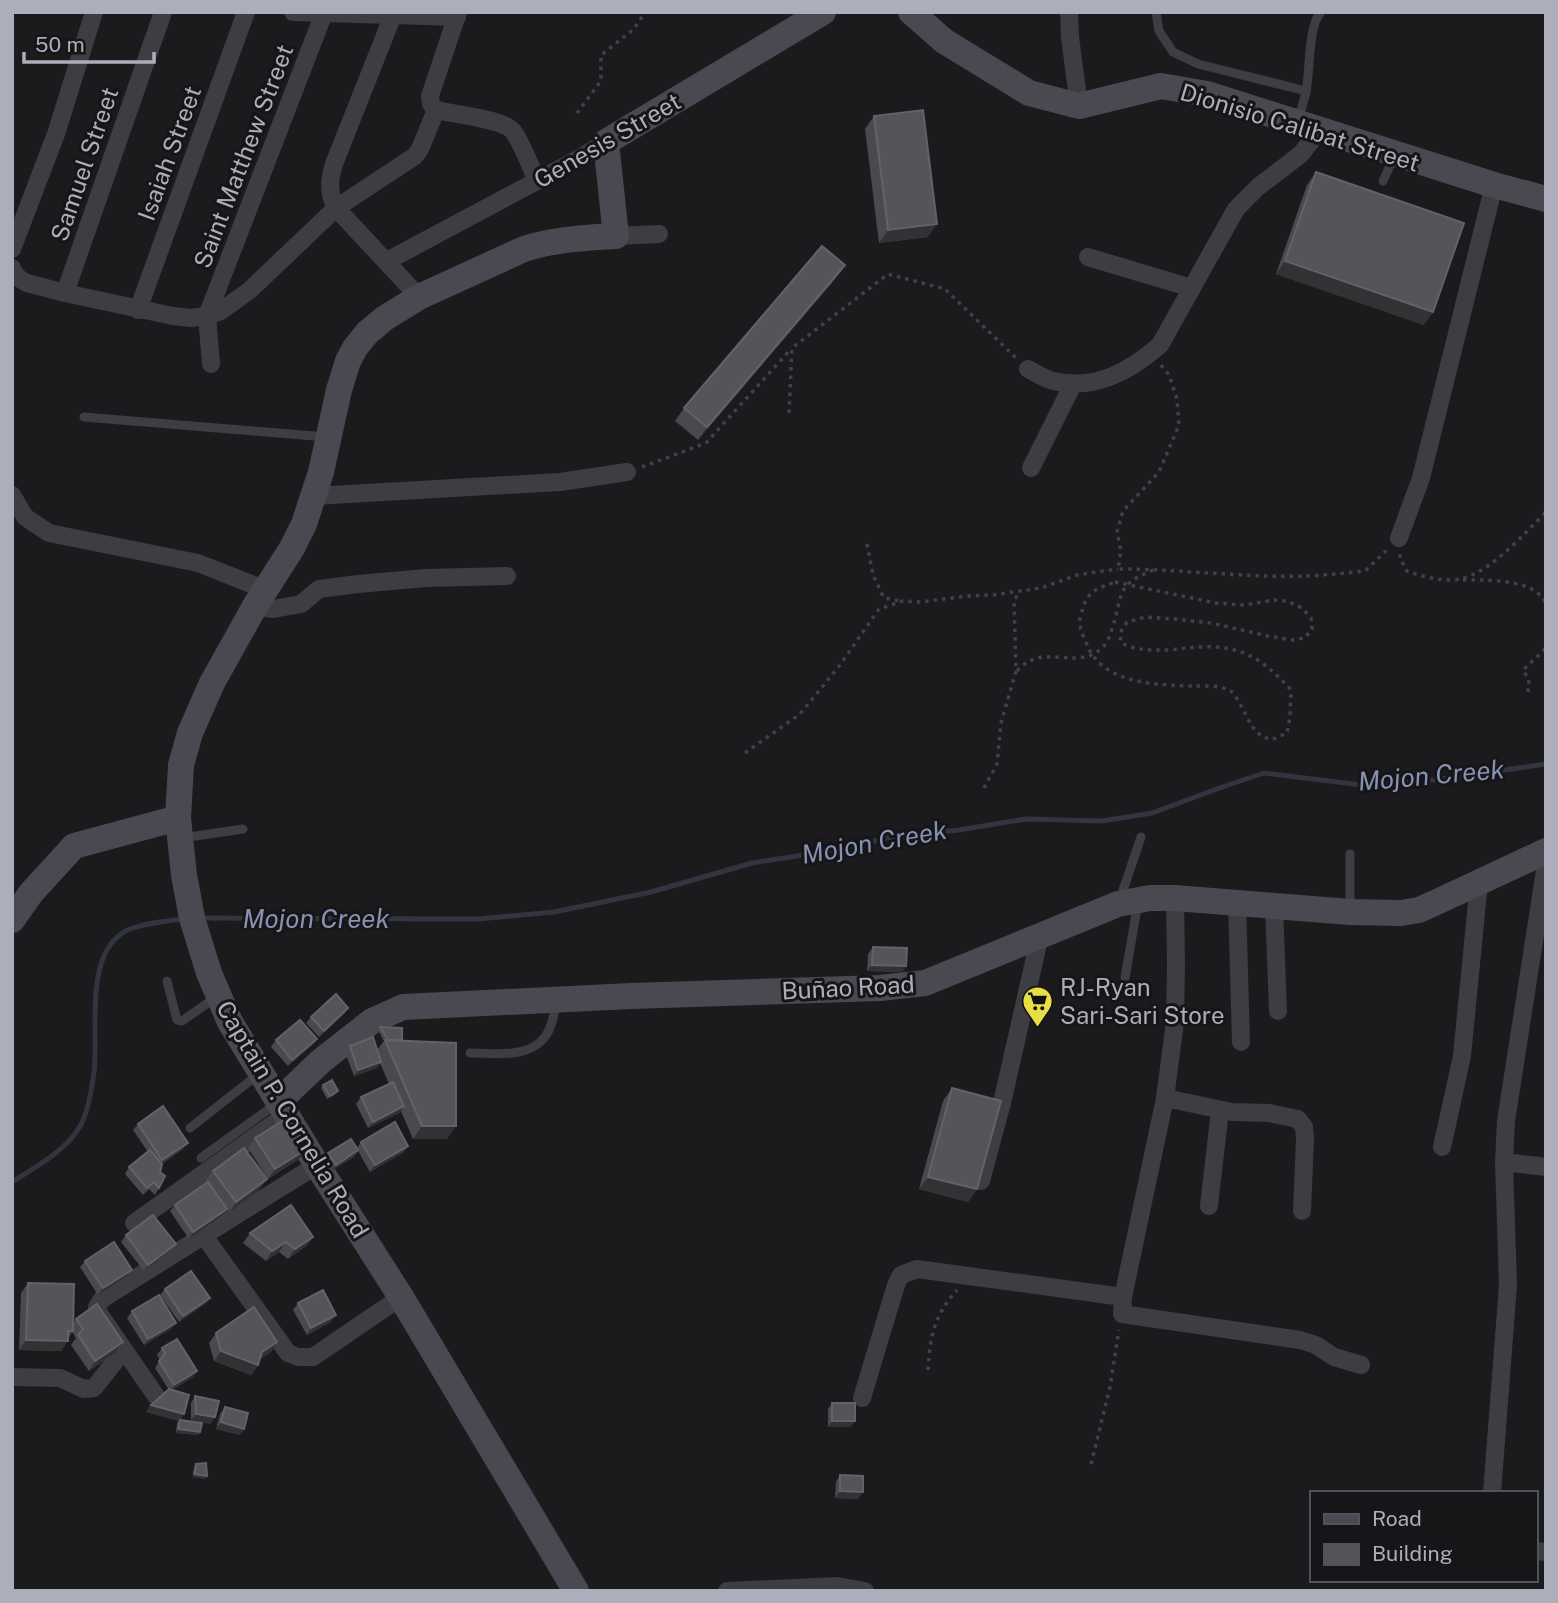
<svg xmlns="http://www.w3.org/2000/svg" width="1558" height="1603" font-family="'Public Sans',sans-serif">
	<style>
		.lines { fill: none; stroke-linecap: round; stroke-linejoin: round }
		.stream { stroke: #313540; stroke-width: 5 }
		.path { stroke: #414148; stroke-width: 3.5; stroke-dasharray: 3.5 5; stroke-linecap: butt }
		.lane { stroke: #3e3d43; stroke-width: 9 }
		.street { stroke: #3e3d43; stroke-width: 18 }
		.secondary { stroke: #4a4951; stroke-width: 26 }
		.wall { fill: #494a4e }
		.shaded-wall { fill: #323235 }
		.building { fill: #54545a; stroke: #626269; stroke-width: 2 }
		.labels { text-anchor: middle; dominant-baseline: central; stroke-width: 6; stroke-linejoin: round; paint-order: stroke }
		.street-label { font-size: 24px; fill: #adaebb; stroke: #161517 }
		.poi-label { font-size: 24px; fill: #adaebb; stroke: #161517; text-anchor: start }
		.water-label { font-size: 26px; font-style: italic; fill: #8792b3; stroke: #161517 }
	</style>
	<rect width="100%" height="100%" fill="#1b1a1c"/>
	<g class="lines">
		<g class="stream">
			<path d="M200 918 478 919 554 912 651 892 752 863 840 849 896 836 959 830 1026 819 1102 821 1152 813 1225 786 1264 773 1362 785 1435 780 1546 764"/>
			<path d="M12 1182C34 1168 65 1151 79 1128 87 1115 92 1088 94 1072 99 1032 82 949 130 929 147 923 165 921 183 919"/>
		</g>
		<g class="path">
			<path d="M577 113 601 81V55L634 29 645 12"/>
			<path d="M1161 365 1169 375 1177 399 1179 425 1159 472 1123 511 1117 532 1121 551 1118 569C1181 569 1244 578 1306 576 1326 575 1346 573 1365 571L1388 549"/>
			<path d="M789 413 792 348 888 274 945 289 1016 358"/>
			<path d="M642 467 706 443 791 349"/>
			<path d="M867 544 873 575 884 598 901 601"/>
			<path d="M1400 554V558L1407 571C1423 577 1443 582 1460 579 1490 573 1525 533 1546 512"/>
			<path d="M1463 580C1484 580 1522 579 1539 594 1542 597 1544 600 1546 603"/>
			<path d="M1115 582 1216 603 1244 605 1274 600 1287 601 1302 608 1311 618 1312 629 1305 638 1292 640 1268 636 1211 623 1174 619 1146 617 1127 622 1120 633 1121 643C1138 651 1150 650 1169 650 1180 649 1191 647 1202 647 1243 645 1265 661 1291 690L1290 717 1287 733 1271 740C1249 732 1250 719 1238 701 1238 700 1233 692 1232 692 1223 685 1206 686 1195 686 1160 685 1107 685 1089 649 1086 642 1080 631 1080 623 1079 619 1082 612 1083 608 1088 590 1099 588 1115 582Z"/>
			<path d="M1017 671C1043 641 1076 672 1102 648 1107 643 1110 636 1112 629 1124 593 1114 585 1156 569"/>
			<path d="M1528 692 1529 680 1523 670 1546 648"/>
			<path d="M745 753 800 714 840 665 879 609 903 601 921 602 967 596 993 595 1041 588 1077 575 1118 569"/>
			<path d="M984 788 997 764 1001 723 1016 671 1014 600 1020 592"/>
			<path d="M928 1370C930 1336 934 1316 957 1290"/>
			<path d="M1091 1464 1110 1387 1119 1330"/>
		</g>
		<g class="lane">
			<path d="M1156 12 1159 31 1173 52 1198 64 1306 91"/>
			<path d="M1298 119C1301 110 1304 101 1306 92 1310 73 1308 25 1321 12"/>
			<path d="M1383 181 1394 157"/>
			<path d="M84 417 327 437"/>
			<path d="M182 838 243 829"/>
			<path d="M1350 854V910"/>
			<path d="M1120 899 1141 837"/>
			<path d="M1125 978 1138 902"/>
			<path d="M167 981 177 1020 182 1021 215 998"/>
			<path d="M470 1053C493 1053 527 1059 544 1038 552 1029 554 1013 557 1001"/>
			<path d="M190 1128 260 1073"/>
			<path d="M201 1158 276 1104"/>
		</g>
		<g class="street">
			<path d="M293 12 457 17"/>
			<path d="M1069 12 1070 37 1079 106"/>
			<path d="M393 15 334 164C329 180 328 193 336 208L419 297"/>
			<path d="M436 110C453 114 501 119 512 130 521 140 531 168 537 181"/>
			<path d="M436 110 431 104 430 96 458 12"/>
			<path d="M616 236 659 234"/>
			<path d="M12 249 56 134 94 12"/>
			<path d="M1088 257 1192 288"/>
			<path d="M387 261 578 159 606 142"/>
			<path d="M12 268C14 276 20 279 27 283L65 293 173 316 191 318 207 316 221 311 250 290 336 208 415 156 420 149 436 110"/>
			<path d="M65 293 163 12"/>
			<path d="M138 310 246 12"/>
			<path d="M211 364 207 316 324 13"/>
			<path d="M1028 369C1036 373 1045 379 1053 381 1095 391 1130 371 1160 345L1236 209 1258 187 1301 154 1319 131"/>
			<path d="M1031 468 1073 384"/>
			<path d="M12 495 25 517 49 533 198 563 266 590"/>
			<path d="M314 496 560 482 627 472"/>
			<path d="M1399 538 1421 478 1494 185"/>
			<path d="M255 606 273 609 301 604 319 589 358 584 426 578 507 576"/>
			<path d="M1175 898 1176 964 1175 1022 1165 1098 1123 1297 1122 1314 1300 1340 1316 1345 1334 1357 1361 1365"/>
			<path d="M1237 903 1241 1042"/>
			<path d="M1274 906 1278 1011"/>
			<path d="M1165 1098 1232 1112 1269 1113 1298 1119 1304 1127 1305 1139 1302 1211"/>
			<path d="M1442 1147 1462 1056 1479 882"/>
			<path d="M1504 1162 1546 1167"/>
			<path d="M981 1181 1002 1103 1040 935"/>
			<path d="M1209 1206 1220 1110"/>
			<path d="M134 1223 287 1114"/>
			<path d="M204 1236 288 1353 298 1357H313L401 1297"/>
			<path d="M12 1377 60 1378 84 1389 94 1388 124 1350"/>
			<path d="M156 1396 98 1312 97 1307 102 1299 317 1165"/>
			<path d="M862 1398 896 1285 901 1275 917 1269 1123 1297"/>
			<path d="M1492 1493 1508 1285 1504 1162 1506 1121 1546 864"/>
			<path d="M1535 1551 1546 1552"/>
			<path d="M727 1591 837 1586 865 1591"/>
		</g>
		<g class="secondary">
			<path d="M911 12 944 41 1029 93 1079 106 1161 86 1207 94 1494 185 1546 199"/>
			<path d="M12 920 31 893 74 846 178 818"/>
			<path d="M279 1101 321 1061 372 1021 403 1007 631 996 880 988 925 983 1118 904 1150 898H1175L1350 912 1401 913 1419 910 1439 901 1546 851"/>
			<path d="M576 1591 401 1297 317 1165 230 1022 209 973 192 918 184 875 178 818 181 765 190 733 212 683 255 606 292 548 304 524 321 472 339 390 348 361 355 348 367 333 385 318 419 297 524 249C554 239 585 238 616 236L606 142 823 12"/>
		</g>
	</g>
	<g class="wall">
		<path d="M874 116 928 237 879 243 865 129Z"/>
		<path d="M1316 172 1424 325 1276 274 1307 185Z"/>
		<path d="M836 278 698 440 675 421 684 408Z"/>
		<path d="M873 947 906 966 902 972 867 971 868 954Z"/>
		<path d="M348 1008 344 1014 319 1037 306 1023 311 1017Z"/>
		<path d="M380 1027 402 1040 447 1139H413L401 1111 368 1128 356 1104 361 1097 389 1084 380 1063 377 1068 354 1076 345 1052 350 1046 377 1050 384 1041 378 1030Z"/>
		<path d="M317 1039 312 1045 288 1066 271 1047 276 1040Z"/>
		<path d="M323 1085 336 1094 327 1099 321 1088Z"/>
		<path d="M952 1088 977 1189 968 1202 919 1189 943 1101Z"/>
		<path d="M138 1124 183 1149 162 1164 160 1172 159 1188 155 1195 149 1189 143 1195 125 1174 129 1167 148 1152 133 1130Z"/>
		<path d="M255 1138 300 1158 268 1179 248 1148Z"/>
		<path d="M361 1142 408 1146 404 1152 370 1172 358 1151 354 1157 331 1171 324 1160 328 1153 357 1148Z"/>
		<path d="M213 1171 267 1179 260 1189 230 1212 213 1190 222 1216 189 1239 170 1211 175 1205 208 1183 206 1180Z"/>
		<path d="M250 1233 313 1237 306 1246 288 1259 279 1252 266 1261 243 1243Z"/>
		<path d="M126 1235 176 1244 171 1250 144 1271 121 1242Z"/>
		<path d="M85 1261 132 1270 127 1276 98 1295 80 1267Z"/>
		<path d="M28 1283 73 1324 76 1319 123 1342 116 1352 89 1371 71 1345 76 1338 72 1332 61 1351 19 1350 21 1293Z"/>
		<path d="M165 1289 210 1298 205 1304 179 1322 160 1295Z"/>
		<path d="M298 1303 331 1322 307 1335 293 1310Z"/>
		<path d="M132 1311 171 1329 144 1345 127 1318Z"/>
		<path d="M216 1333 277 1342 271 1352 260 1359 258 1365 251 1375 214 1361 209 1343Z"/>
		<path d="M162 1348 197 1371 193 1377 172 1390 180 1420 200 1432 198 1435 176 1433 177 1423 179 1421 146 1412 151 1405 169 1390 155 1368 160 1360 157 1355Z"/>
		<path d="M195 1396 211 1424 191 1420V1403Z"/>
		<path d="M832 1403 855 1421 850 1427H828V1409Z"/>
		<path d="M225 1407 240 1435 216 1429 220 1414Z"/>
		<path d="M840 1475 858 1499 835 1498 836 1482Z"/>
	</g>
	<g class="shaded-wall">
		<path d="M937 224 928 237 879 243 888 230Z"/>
		<path d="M1285 261 1433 312 1424 325 1276 274Z"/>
		<path d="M845 265 836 278 698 440 707 427Z"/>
		<path d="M872 965 906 966 902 972 867 971Z"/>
		<path d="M348 1008 344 1014 319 1037 324 1031Z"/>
		<path d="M317 1039 312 1045 288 1066 292 1060Z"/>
		<path d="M381 1062 377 1068 354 1076 358 1070Z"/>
		<path d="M404 1106 400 1113 368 1128 373 1122Z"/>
		<path d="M422 1126H456L447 1139H413Z"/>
		<path d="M188 1143 183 1149 158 1166 162 1160Z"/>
		<path d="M408 1146 404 1152 370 1172 375 1165Z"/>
		<path d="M307 1149 300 1158 268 1179 275 1169Z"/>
		<path d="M358 1150 354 1157 331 1171 336 1165Z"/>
		<path d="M928 1177 977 1189 968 1202 919 1189Z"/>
		<path d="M267 1179 260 1189 230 1212 236 1202Z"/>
		<path d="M227 1209 222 1216 189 1239 193 1232Z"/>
		<path d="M313 1237 306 1246 288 1259 295 1249Z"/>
		<path d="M286 1242 279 1252 266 1261 272 1251Z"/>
		<path d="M176 1244 171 1250 144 1271 148 1265Z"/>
		<path d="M132 1270 127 1276 98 1295 103 1288Z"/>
		<path d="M210 1298 205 1304 179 1322 183 1316Z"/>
		<path d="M336 1315 331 1322 307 1335 311 1328Z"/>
		<path d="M176 1323 171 1329 144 1345 148 1339Z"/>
		<path d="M26 1340 68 1341 61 1351 19 1350Z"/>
		<path d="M123 1342 116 1352 89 1371 95 1361Z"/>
		<path d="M277 1342 271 1352 255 1362 262 1352Z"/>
		<path d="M221 1351 258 1365 251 1375 214 1361Z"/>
		<path d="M197 1371 193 1377 170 1392 174 1385Z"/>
		<path d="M151 1405 184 1414 180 1421 146 1412Z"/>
		<path d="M196 1414 215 1417 211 1424 191 1420Z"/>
		<path d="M832 1421H855L850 1427H828Z"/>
		<path d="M221 1422 244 1429 240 1435 216 1429Z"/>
		<path d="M178 1429 200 1432 198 1435 176 1433Z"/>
		<path d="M194 1474 207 1476 205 1479 192 1477Z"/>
		<path d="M840 1491 863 1492 858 1499 835 1498Z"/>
	</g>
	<g class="building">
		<path d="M923 110 937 224 888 230 874 116Z"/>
		<path d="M1316 172 1464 223 1433 312 1285 261Z"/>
		<path d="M822 246 845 265 707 427 684 408Z"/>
		<path d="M873 947 907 948 906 966 872 965Z"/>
		<path d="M336 994 348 1008 324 1031 311 1017Z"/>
		<path d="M300 1020 317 1039 292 1060 276 1040Z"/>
		<path d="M380 1027 402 1028V1040H388Z"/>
		<path d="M373 1037 381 1062 358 1070 350 1046Z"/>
		<path d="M385 1040 456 1043V1126H422Z"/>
		<path d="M332 1080 338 1091 330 1096 323 1085Z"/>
		<path d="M393 1082 404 1106 373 1122 361 1097Z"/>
		<path d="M952 1088 1001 1101 977 1189 928 1177Z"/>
		<path d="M163 1106 188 1143 162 1160 138 1124Z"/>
		<path d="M287 1118 307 1149 275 1169 255 1138Z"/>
		<path d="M395 1122 408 1146 375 1165 361 1142Z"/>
		<path d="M351 1139 358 1150 336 1165 328 1153Z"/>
		<path d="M244 1148 267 1179 236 1202 213 1171Z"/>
		<path d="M150 1150 162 1164 160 1172 165 1176 159 1188 154 1182 147 1188 129 1167Z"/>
		<path d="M208 1182 227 1209 193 1232 175 1205Z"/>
		<path d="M291 1205 313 1237 295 1249 286 1242 272 1251 250 1233Z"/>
		<path d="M153 1215 176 1244 148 1265 126 1235Z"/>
		<path d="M114 1242 132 1270 103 1288 85 1261Z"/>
		<path d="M191 1271 210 1298 183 1316 165 1289Z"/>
		<path d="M28 1283 74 1284 73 1331H68V1341L26 1340Z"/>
		<path d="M323 1290 336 1315 311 1328 298 1303Z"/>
		<path d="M159 1295 176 1323 148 1339 132 1311Z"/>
		<path d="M97 1304 123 1342 95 1361 78 1335 83 1329 76 1319Z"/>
		<path d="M254 1307 277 1342 262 1352 258 1365 221 1351 216 1333Z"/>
		<path d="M177 1339 197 1371 174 1385 159 1361 165 1354 162 1348Z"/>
		<path d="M169 1389 189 1395 184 1414 151 1405Z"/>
		<path d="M195 1396 219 1401 215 1417 196 1414Z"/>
		<rect x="832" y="1403" width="23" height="18"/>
		<path d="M225 1407 248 1413 244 1429 221 1422Z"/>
		<path d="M180 1420 202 1423 200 1432 178 1429Z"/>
		<path d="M206 1463 207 1476 194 1474 196 1464Z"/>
		<path d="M840 1475 863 1476V1492L840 1491Z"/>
	</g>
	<defs>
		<symbol id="supermarket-pin" viewBox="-11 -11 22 30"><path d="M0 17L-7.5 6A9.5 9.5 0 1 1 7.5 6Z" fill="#e8df47" stroke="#161517"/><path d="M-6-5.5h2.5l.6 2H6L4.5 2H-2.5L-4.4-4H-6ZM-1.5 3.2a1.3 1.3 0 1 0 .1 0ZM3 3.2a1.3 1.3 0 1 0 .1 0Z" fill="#111"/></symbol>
	</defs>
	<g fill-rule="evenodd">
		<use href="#supermarket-pin" x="1020" y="984" width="35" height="47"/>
	</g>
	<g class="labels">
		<g class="street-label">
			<text transform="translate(1300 127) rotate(17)">Dionisio Calibat Street</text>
			<text transform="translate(607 140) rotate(-30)">Genesis Street</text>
			<text transform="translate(169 153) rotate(-70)">Isaiah Street</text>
			<text transform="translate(243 156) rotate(-69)">Saint Matthew Street</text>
			<text transform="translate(84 164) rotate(-71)">Samuel Street</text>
			<text transform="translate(848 987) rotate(-3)">Buñao Road</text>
			<text transform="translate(293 1119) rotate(59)">Captain P. Cornelia Road</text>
		</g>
		<g class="poi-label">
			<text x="1060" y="987">RJ-Ryan<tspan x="1060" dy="28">Sari-Sari Store</tspan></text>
		</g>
		<g class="water-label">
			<text transform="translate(1431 775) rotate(-5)">Mojon Creek</text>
			<text transform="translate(874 842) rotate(-10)">Mojon Creek</text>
			<text x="316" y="918">Mojon Creek</text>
		</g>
	</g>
	<rect width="1558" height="1603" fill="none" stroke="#adaebb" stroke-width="28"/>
	<rect x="1310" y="1491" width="228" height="91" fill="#161517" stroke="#525259" stroke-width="2"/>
	<rect x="1324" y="1514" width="35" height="10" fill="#4a4951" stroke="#525259" stroke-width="2"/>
	<text x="1372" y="1526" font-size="21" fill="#adaebb">Road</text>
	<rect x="1324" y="1544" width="35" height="21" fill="#54545a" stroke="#525259" stroke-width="2"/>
	<text x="1372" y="1561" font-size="21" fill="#adaebb">Building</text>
	<path d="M24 52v10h130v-10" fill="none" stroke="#adaebb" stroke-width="3.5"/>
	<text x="35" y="52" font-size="21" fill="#adaebb" stroke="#161517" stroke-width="5" paint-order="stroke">50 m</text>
</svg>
